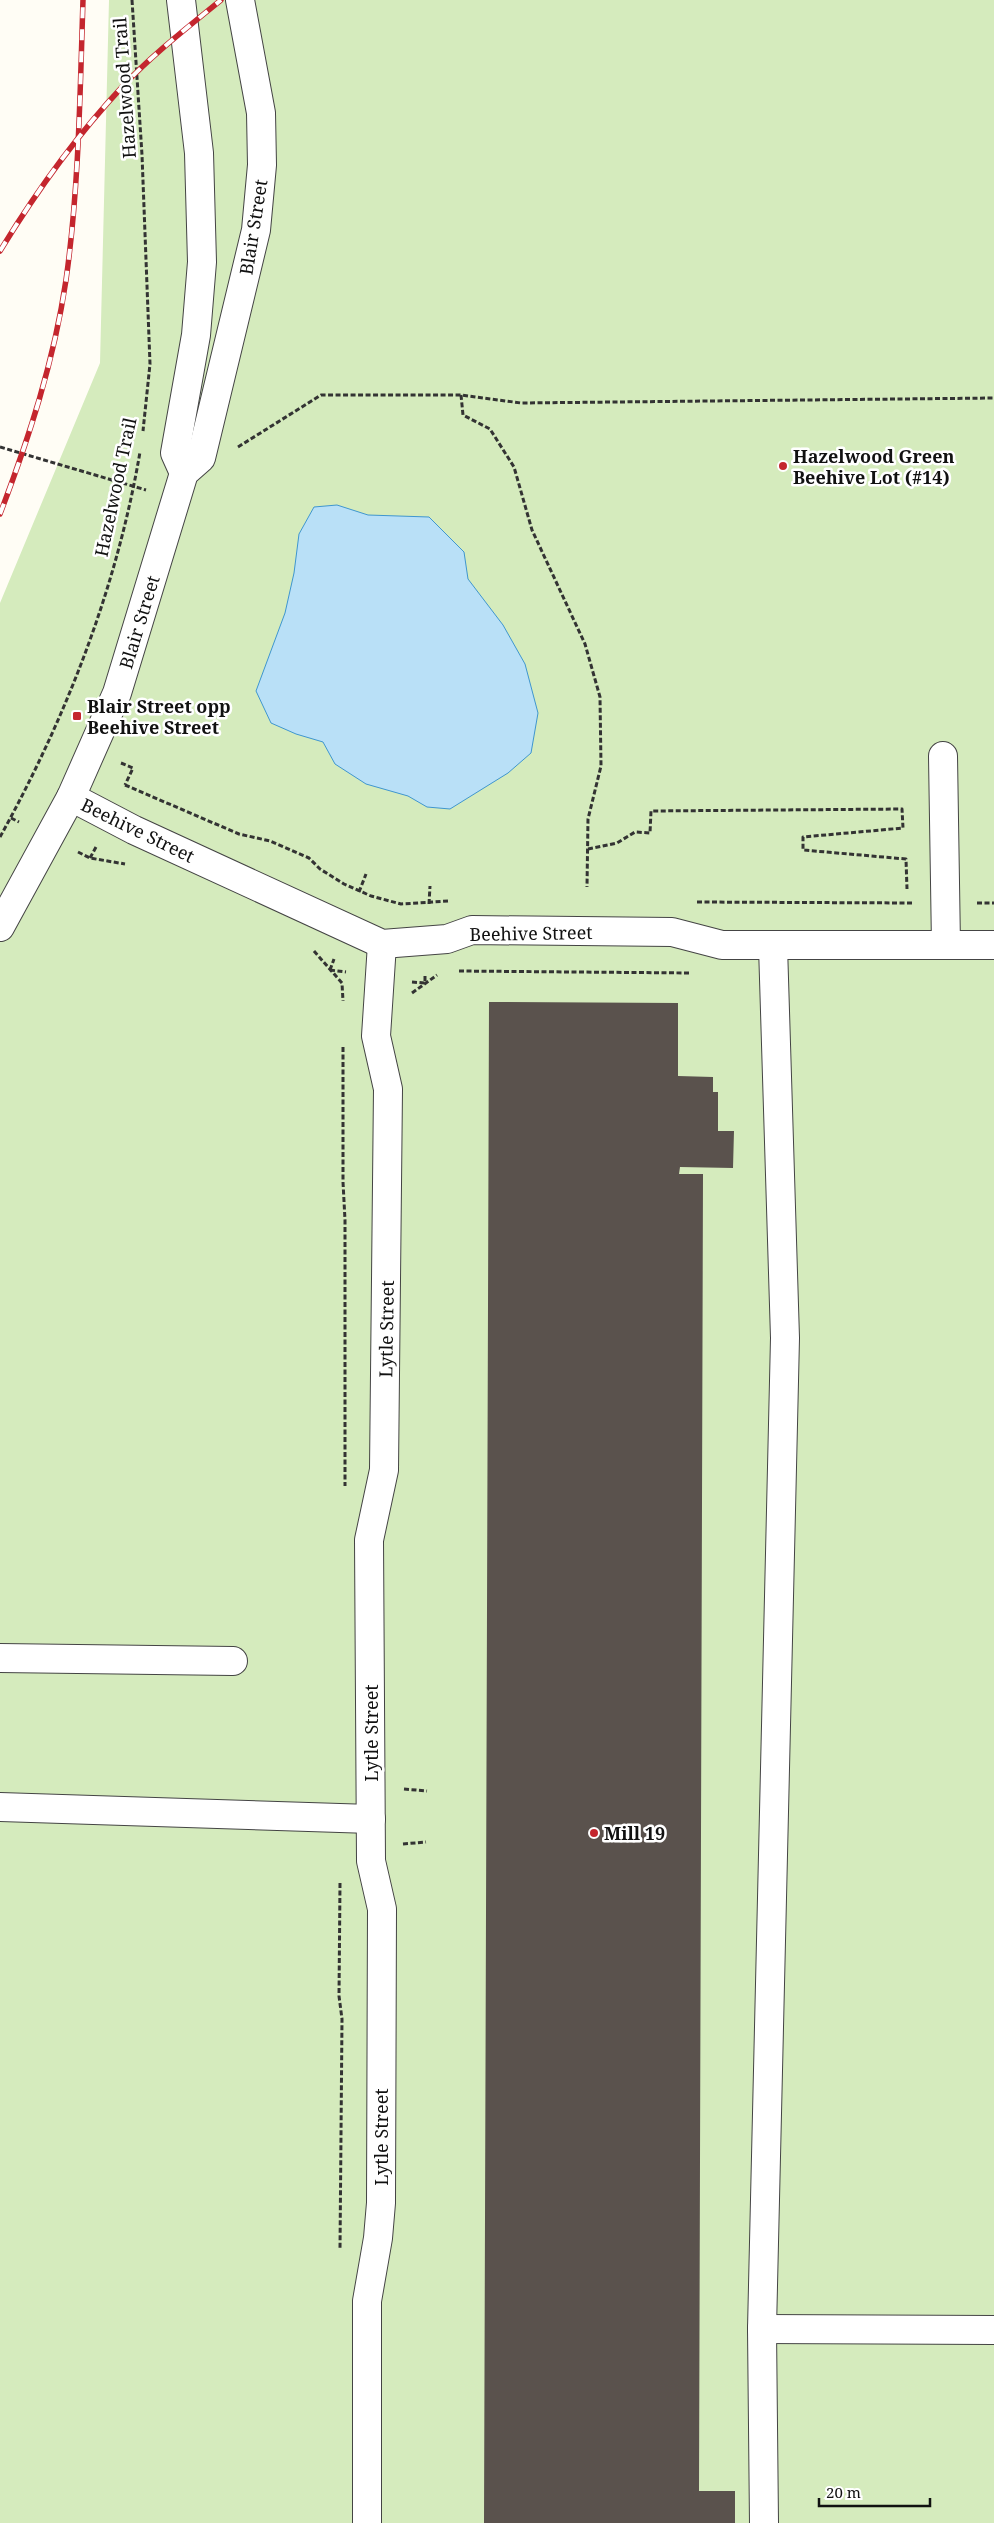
<svg xmlns="http://www.w3.org/2000/svg" width="994" height="2523" font-family="'Noto Serif',serif">
	<style>
		.green { fill: #d5ebbd }
		.water { fill: #b9e0f7; stroke: #3f96cf }
		.building { fill: #5a524d }
		.lines { fill: none; stroke-linecap: round; stroke-linejoin: round }
		.minor-casing { stroke: #444; stroke-width: 30 }
		.path { stroke: #333; stroke-width: 3; stroke-dasharray: 5 2.5; stroke-linecap: butt }
		.minor { stroke: #fff; stroke-width: 28 }
		.rail-casing { stroke: #c4262e; stroke-width: 5.5 }
		.rail { stroke: #fff; stroke-width: 4; stroke-dasharray: 11; stroke-linecap: butt }
		.poi-dot { fill: #c4262e; stroke: #fff; stroke-width: 2 }
		.labels { text-anchor: middle; dominant-baseline: central; stroke-width: 5; stroke-linejoin: round; paint-order: stroke }
		.street-label { font-size: 18px; fill: #111; stroke: #fff }
		.poi-label { font-size: 18px; font-weight: bold; fill: #111; stroke: #fff; text-anchor: start }
	</style>
	<rect width="100%" height="100%" fill="#fffdf5"/>
	<path class="green" d="M109 0H994V2523H0V603L100 363Z"/>
	<path class="water" d="M337 505 368 515 429 517 464 552 468 579 503 625 525 664 538 713 531 753 508 773 450 809 427 807 408 796 366 784 335 764 323 742 296 734 271 723 256 691 285 613 294 573 299 534 314 507Z"/>
	<path class="building" d="M489 1002 678 1003V1076L713 1077V1092H718V1131H734L733 1168 680 1167 679 1174H703L699 2491H735V2523H484Z"/>
	<g class="lines">
		<defs>
			<g id="minor">
				<path d="M181 0 199 153 202 262 196 335 175 453 184 473"/>
				<path d="M943 756 946 945"/>
				<path d="M71 797 134 830 382 944 447 939 472 930 672 932 722 945H994"/>
				<path d="M0 927 71 797 117 693 184 473 201 458 256 230 262 165 261 113 240 0"/>
				<path d="M0 1658 233 1661"/>
				<path d="M0 1807 371 1819"/>
				<path d="M762 2329 994 2330"/>
				<path d="M367 2523V2301L378 2238 381 2203 382 1909 371 1861 369 1540 384 1470 388 1089 376 1036 382 944"/>
				<path d="M764 2523 762 2329 785 1338 773 946"/>
			</g>
		</defs>
		<use href="#minor" class="minor-casing"/>
		<g class="path">
			<path d="M132 0 142 155 150 364 143 431"/>
			<path d="M461 395 463 415 490 429 514 467 532 530 585 644 600 697 601 766 588 819 587 887"/>
			<path d="M0 447 146 490"/>
			<path d="M238 447 321 395H461L521 403 994 398"/>
			<path d="M121 763 133 768 125 785"/>
			<path d="M125 785 239 834 270 841 309 858 320 869 344 884 371 896 401 904 448 901"/>
			<path d="M11 818 19 822"/>
			<path d="M0 837C66 718 117 587 140 452"/>
			<path d="M588 849 617 843 635 832 650 833 651 811 902 809 903 828 803 837V850L906 859 907 889"/>
			<path d="M78 852 90 858 125 864"/>
			<path d="M90 858 96 847"/>
			<path d="M359 892 366 874"/>
			<path d="M697 902 913 903"/>
			<path d="M977 903H994"/>
			<path d="M429 904 430 886"/>
			<path d="M314 951 342 983 343 1001"/>
			<path d="M330 970 346 972"/>
			<path d="M330 970 334 959"/>
			<path d="M459 971 691 973"/>
			<path d="M412 982 425 983V975"/>
			<path d="M412 993 437 975"/>
			<path d="M343 1047V1182L345 1220V1486"/>
			<path d="M404 1789 427 1791"/>
			<path d="M403 1844 426 1842"/>
			<path d="M340 1883 339 1996 342 2019 340 2249"/>
		</g>
		<use href="#minor" class="minor"/>
		<defs>
			<g id="rail">
				<path d="M0 251C36 192 76 136 123 86 153 54 188 27 221 0"/>
				<path d="M0 514C29 438 54 361 66 280 79 188 80 93 83 0"/>
			</g>
		</defs>
		<use href="#rail" class="rail-casing"/>
		<use href="#rail" class="rail"/>
	</g>
	<g class="poi-dot">
		<circle cx="783" cy="466" r="5"/>
		<rect x="72" y="711" width="10" height="10" rx="2.5"/>
		<circle cx="594" cy="1833" r="5"/>
	</g>
	<g class="labels">
		<g class="street-label">
			<text transform="translate(124 88) rotate(-94)">Hazelwood Trail</text>
			<text transform="translate(253 227) rotate(-81)">Blair Street</text>
			<text transform="translate(115 487) rotate(-78)">Hazelwood Trail</text>
			<text transform="translate(139 622) rotate(-73)">Blair Street</text>
			<text transform="translate(138 830) rotate(26)">Beehive Street</text>
			<text transform="translate(531 933) rotate(-1)">Beehive Street</text>
			<text transform="translate(386 1329) rotate(-89)">Lytle Street</text>
			<text transform="translate(371 1733) rotate(-90)">Lytle Street</text>
			<text transform="translate(381 2137) rotate(-90)">Lytle Street</text>
		</g>
		<g class="poi-label">
			<text x="793" y="456">Hazelwood Green<tspan x="793" dy="21">Beehive Lot (#14)</tspan></text>
			<text x="87" y="706">Blair Street opp<tspan x="87" dy="21">Beehive Street</tspan></text>
			<text x="604" y="1833">Mill 19</text>
		</g>
	</g>
	<path d="M819 2498v8h111v-8" fill="none" stroke="#111111" stroke-width="2.5"/>
	<text x="826" y="2498" font-size="15" fill="#111111" stroke="#ffffff" stroke-width="4" paint-order="stroke">20 m</text>
</svg>
